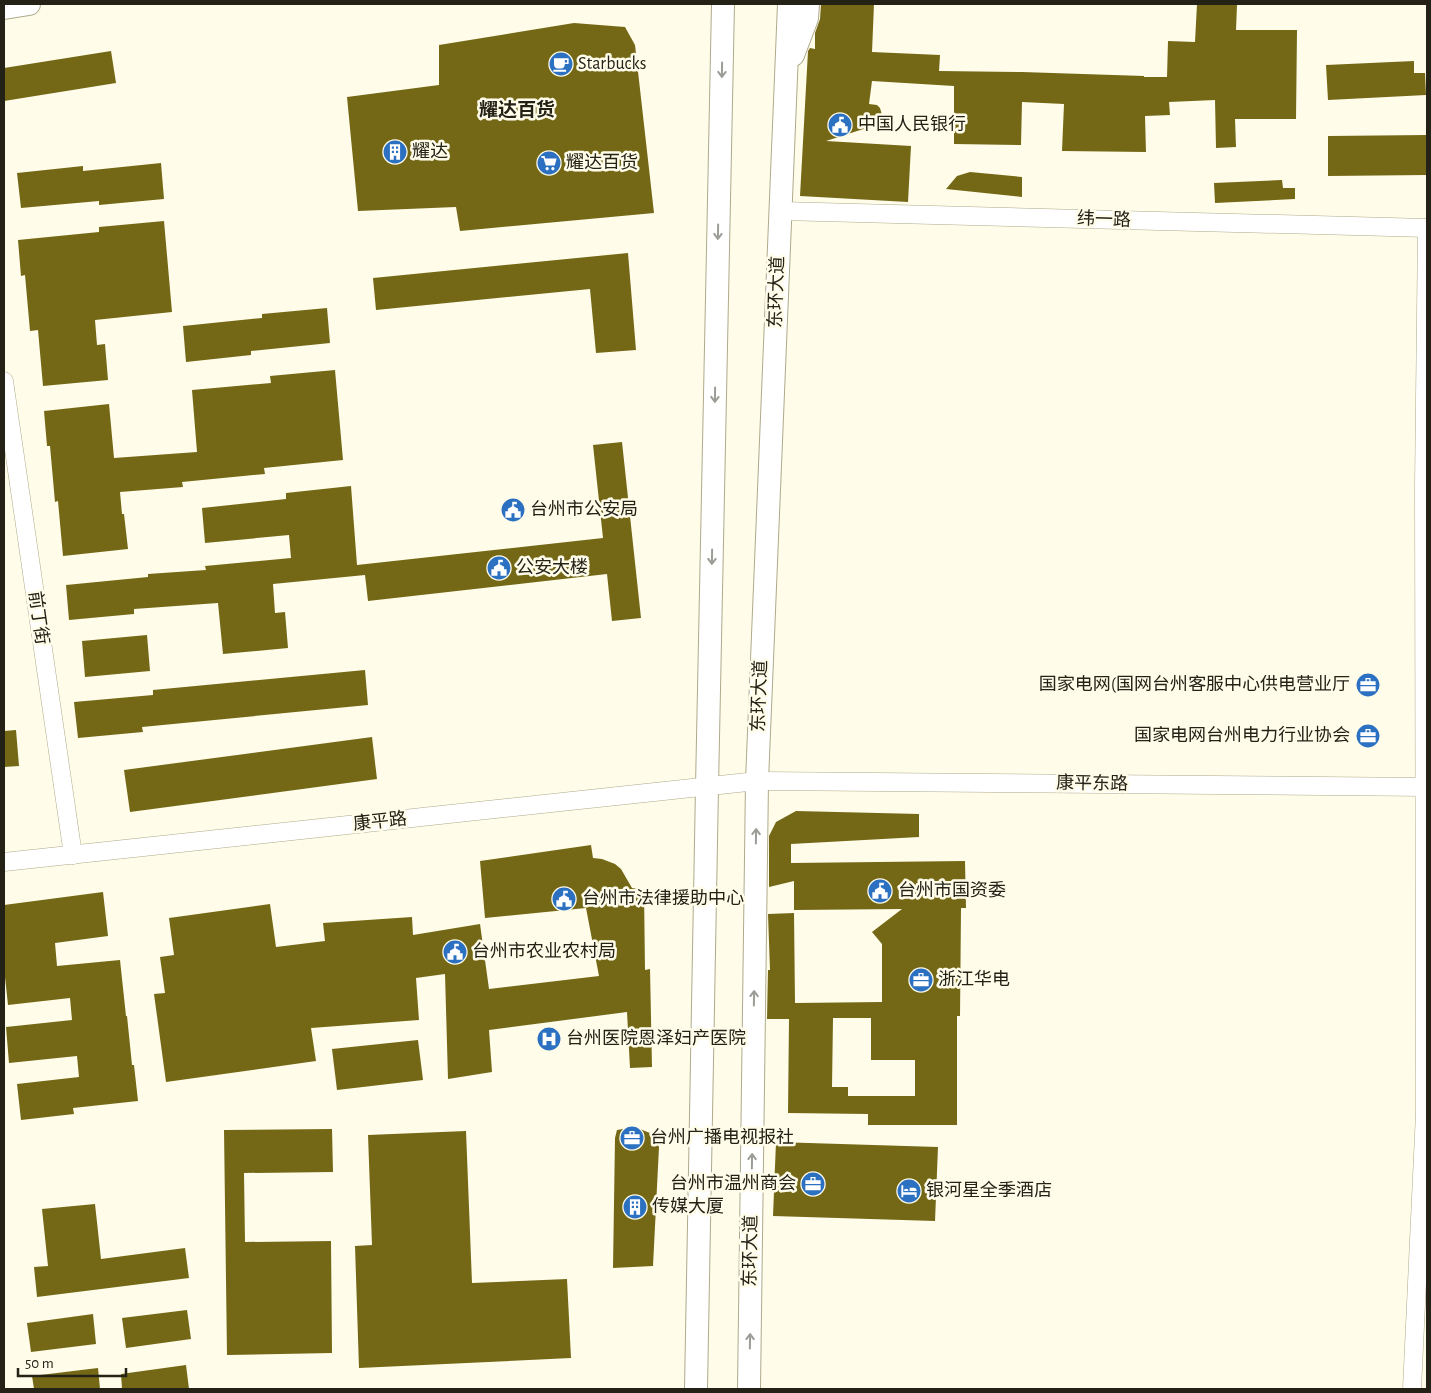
<svg xmlns="http://www.w3.org/2000/svg" width="1431" height="1393" font-family="'Alegreya Sans','Noto Sans SC',sans-serif">
	<style>
		.building { fill: #746816; fill-rule: evenodd }
		.lines { fill: none; stroke-linecap: round; stroke-linejoin: round }
		.minor-casing { stroke: #aeaa8c; stroke-width: 19 }
		.major-casing { stroke: #aeaa8c; stroke-width: 24 }
		.minor { stroke: #fff; stroke-width: 18 }
		.major { stroke: #fff; stroke-width: 22 }
		.oneway { stroke: #9c9c97 }
		.labels { text-anchor: middle; dominant-baseline: central; stroke-width: 5; stroke-linejoin: round; paint-order: stroke }
		.poi-label { font-size: 18px; fill: #242217; stroke: #fffce9; text-anchor: start }
		.street-label { font-size: 18px; fill: #242217; stroke: #fffce9 }
		.neighbourhood-label { font-size: 19px; font-weight: bold; fill: #242217; stroke: #fffce9 }
	</style>
	<rect width="100%" height="100%" fill="#fffce9"/>
	<g class="building">
		<path d="M821 4H874L872 52 940 55 939 71 1022 72 1144 76V77H1167L1168 41 1195 42 1197 4 1237 5 1236 30H1297L1296 119H1235L1236 147 1216 148 1215 100 1169 102 1170 115 1145 116 1146 152 1062 151 1064 104 1022 102 1021 145 954 144V86L872 81 869 104 877 105 880 108 882 115 879 124 826 141 911 146 908 202 800 196 808 51 810 48 815 49V33L820 19Z"/>
		<path d="M574 23 625 27 635 45 654 213 460 231 456 207 358 211 347 97 439 85V45Z"/>
		<path d="M111 51 116 83 4 101V68Z"/>
		<path d="M1414 61V73H1425L1426 95 1328 100 1326 65Z"/>
		<path d="M1427 135V175L1328 176V136Z"/>
		<path d="M161 163 164 199 99 205V201L21 208 17 173 83 166V171Z"/>
		<path d="M970 172 1022 177V197L946 189 957 176Z"/>
		<path d="M1282 180 1283 188H1295V199L1215 203 1214 183Z"/>
		<path d="M164 221 172 312 95 320 97 345 105 344 108 380 43 386 38 330 30 331 25 275 21 276 18 240 99 232V227Z"/>
		<path d="M628 253 636 350 596 353 590 289 376 310 373 278Z"/>
		<path d="M327 308 330 343 251 351V355L186 362 183 326 262 318V314Z"/>
		<path d="M335 370 343 460 264 468 265 474 182 482 183 487 120 492 122 514H124L128 549 63 556 58 501 55 502 50 446H47L44 411 109 404 114 458 197 452 192 390 271 383 270 376Z"/>
		<path d="M622 442 641 618 612 621 607 574 368 601 365 575 273 584 275 613 285 612 288 648 223 654 218 603 134 609V614L69 620 66 585 148 577V574L206 570 205 566 291 558 289 535 205 543 202 508 286 499V493L351 486 357 565 603 538 593 445Z"/>
		<path d="M147 635 150 671 85 677 82 641Z"/>
		<path d="M365 670 368 705 142 727 143 732 78 738 74 702 153 695V690Z"/>
		<path d="M16 730 19 766 4 767V731Z"/>
		<path d="M372 737 377 779 130 812 124 770Z"/>
		<path d="M796 811 919 814V837L791 844V863L965 861 966 908H961L960 1016H957V1125H868V1114L788 1113 789 1019H767L768 970H770L768 914 794 913 795 1003 882 1002V944L872 932 902 909 794 910V881L769 887V836L776 822ZM833 1018H871V1060H915V1096H848V1087H832Z"/>
		<path d="M591 845 593 858 602 859 615 864 621 869 632 888 644 890 645 970 650 969 652 1067 630 1068 627 1012 489 1030 492 1072 448 1079 445 974 416 978 419 1020 311 1028 316 1061 166 1082 154 994 165 993 160 957 174 955 169 918 270 904 276 947 325 941 323 923 412 917 413 935 480 924 489 989 599 976 586 908 485 918 480 861Z"/>
		<path d="M103 892 108 936 55 943 57 966 120 960 126 1016H127L132 1065H134L138 1101 73 1108 74 1114 21 1120 17 1084 79 1077 77 1056 9 1063 6 1027 72 1020 70 998 8 1005 4 968V905Z"/>
		<path d="M418 1040 423 1080 337 1090 332 1049Z"/>
		<path d="M635 1127 650 1133 659 1147 653 1266 613 1268 615 1138 617 1130Z"/>
		<path d="M332 1129 333 1172 244 1173 245 1242 331 1241 332 1353 227 1355 224 1130Z"/>
		<path d="M466 1131 472 1283 567 1279 571 1358 359 1368 355 1246 372 1245 368 1135Z"/>
		<path d="M776 1142 938 1147 935 1221 773 1216Z"/>
		<path d="M95 1204 101 1259 185 1248 189 1278 37 1297 34 1267 48 1266 42 1209Z"/>
		<path d="M187 1310 191 1339 126 1348 122 1318Z"/>
		<path d="M93 1314 96 1344 31 1352 27 1323Z"/>
		<path d="M186 1365 189 1389H122L121 1374Z"/>
		<path d="M98 1368 100 1389H34L32 1376Z"/>
	</g>
	<g class="lines">
		<defs>
			<g id="minor">
				<path d="M781 211 1427 228"/>
				<path d="M4 381 73 855"/>
				<path d="M4 862 757 781 1427 787"/>
				<path d="M1412 1389 1425 1113 1424 485 1427 228"/>
			</g>
			<g id="major">
				<path d="M4 8 29 4"/>
				<path d="M793 55 807 18 808 4"/>
				<path d="M696 1389 707 787 723 4"/>
				<path d="M749 1389 757 781 789 4"/>
			</g>
		</defs>
		<use href="#minor" class="minor-casing"/>
		<use href="#major" class="major-casing"/>
		<use href="#minor" class="minor"/>
		<use href="#major" class="major"/>
	</g>
	<defs><path id="oneway-shaft" d="M-6 0H5M1.5-3L5.5 0L1.5 3" fill="none" stroke-width="1.6" stroke-linecap="round" stroke-linejoin="round" transform="scale(1.25)"/></defs>
	<g class="oneway">
		<use href="#oneway-shaft" transform="translate(722 70) rotate(91)"/>
		<use href="#oneway-shaft" transform="translate(718 232) rotate(91)"/>
		<use href="#oneway-shaft" transform="translate(715 395) rotate(91)"/>
		<use href="#oneway-shaft" transform="translate(712 557) rotate(91)"/>
		<use href="#oneway-shaft" transform="translate(756 836) rotate(-89)"/>
		<use href="#oneway-shaft" transform="translate(754 998) rotate(-89)"/>
		<use href="#oneway-shaft" transform="translate(752 1161) rotate(-89)"/>
		<use href="#oneway-shaft" transform="translate(750 1341) rotate(-89)"/>
	</g>
	<defs>
		<symbol id="cafe-disc" viewBox="-11 -11 22 22"><circle r="9.5" fill="#2b70c1" stroke="#fffce9"/><path d="M-5.5-4.5H6V0H3Q3 3.5 0 3.5H-2.5Q-5.5 3.5-5.5 0ZM3-3.2v2h1.7v-2ZM-6 4.5H4V6H-6Z" fill="#fff"/></symbol>
		<symbol id="civic-disc" viewBox="-11 -11 22 22"><circle r="9.5" fill="#2b70c1" stroke="#fffce9"/><path d="M-.6-6.5H3V-4.5H.6V-3L4-1V1h2V6H-6V1h2V-1L-.6-3ZM-1.2 2.5V6h2.4V2.5Z" fill="#fff"/></symbol>
		<symbol id="building-disc" viewBox="-11 -11 22 22"><circle r="9.5" fill="#2b70c1" stroke="#fffce9"/><path d="M-4-6H4V6H1V3H-1V6H-4ZM-2.5-4.3h1.7v1.8h-1.7ZM.8-4.3h1.7v1.8H.8ZM-2.5-1h1.7V.8h-1.7ZM.8-1h1.7V.8H.8Z" fill="#fff"/></symbol>
		<symbol id="supermarket-disc" viewBox="-11 -11 22 22"><circle r="9.5" fill="#2b70c1" stroke="#fffce9"/><path d="M-6-5.5h2.5l.6 2H6L4.5 2H-2.5L-4.4-4H-6ZM-1.5 3.2a1.3 1.3 0 1 0 .1 0ZM3 3.2a1.3 1.3 0 1 0 .1 0Z" fill="#fff"/></symbol>
		<symbol id="office-disc" viewBox="-11 -11 22 22"><circle r="9.5" fill="#2b70c1" stroke="#fffce9"/><path d="M-6-3h4V-5.5h4V-3h4V5H-6ZM-1-4.5V-3h2v-1.5ZM-6 0V1H6V0Z" fill="#fff"/></symbol>
		<symbol id="hospital-disc" viewBox="-11 -11 22 22"><circle r="9.5" fill="#2b70c1" stroke="#fffce9"/><path d="M-5-5h3v3.5h4V-5h3V5h-3V1.5h-4V5h-3Z" fill="#fff"/></symbol>
		<symbol id="hotel-disc" viewBox="-11 -11 22 22"><circle r="9.5" fill="#2b70c1" stroke="#fffce9"/><path d="M-6-4.5h1.5V1H6V5H4.5V3h-9V5H-6ZM-4 0a1.8 1.8 0 1 1 3.6 0ZM.5 0V-2.5h3Q6-2.5 6 0Z" fill="#fff"/></symbol>
	</defs>
	<g fill-rule="evenodd">
		<use href="#cafe-disc" x="547" y="50" width="28" height="28"/>
		<use href="#civic-disc" x="826" y="111" width="28" height="28"/>
		<use href="#building-disc" x="381" y="138" width="28" height="28"/>
		<use href="#supermarket-disc" x="535" y="149" width="28" height="28"/>
		<use href="#civic-disc" x="499" y="496" width="28" height="28"/>
		<use href="#civic-disc" x="485" y="554" width="28" height="28"/>
		<use href="#office-disc" x="1354" y="671" width="28" height="28"/>
		<use href="#office-disc" x="1354" y="722" width="28" height="28"/>
		<use href="#civic-disc" x="866" y="877" width="28" height="28"/>
		<use href="#civic-disc" x="550" y="885" width="28" height="28"/>
		<use href="#civic-disc" x="441" y="938" width="28" height="28"/>
		<use href="#office-disc" x="907" y="966" width="28" height="28"/>
		<use href="#hospital-disc" x="535" y="1025" width="28" height="28"/>
		<use href="#office-disc" x="618" y="1124" width="28" height="28"/>
		<use href="#office-disc" x="799" y="1170" width="28" height="28"/>
		<use href="#hotel-disc" x="895" y="1177" width="28" height="28"/>
		<use href="#building-disc" x="621" y="1193" width="28" height="28"/>
	</g>
	<g class="labels">
		<g class="poi-label">
			<text x="578" y="64">Starbucks</text>
			<text x="858" y="125">中国人民银行</text>
			<text x="412" y="152">耀达</text>
			<text x="566" y="163">耀达百货</text>
			<text x="530" y="510">台州市公安局</text>
			<text x="516" y="568">公安大楼</text>
			<text x="1350" y="685" text-anchor="end">国家电网(国网台州客服中心供电营业厅</text>
			<text x="1350" y="736" text-anchor="end">国家电网台州电力行业协会</text>
			<text x="898" y="891">台州市国资委</text>
			<text x="582" y="899">台州市法律援助中心</text>
			<text x="472" y="952">台州市农业农村局</text>
			<text x="938" y="980">浙江华电</text>
			<text x="566" y="1039">台州医院恩泽妇产医院</text>
			<text x="650" y="1138">台州广播电视报社</text>
			<text x="796" y="1184" text-anchor="end">台州市温州商会</text>
			<text x="926" y="1191">银河星全季酒店</text>
			<text x="652" y="1207">传媒大厦</text>
		</g>
		<g class="street-label">
			<text transform="translate(1104 220) rotate(2)">纬一路</text>
			<text transform="translate(777 292) rotate(-88)">东环大道</text>
			<text transform="translate(38 618) rotate(82)">前丁街</text>
			<text transform="translate(760 696) rotate(-88)">东环大道</text>
			<text transform="translate(1092 784) rotate(1)">康平东路</text>
			<text transform="translate(380 822) rotate(-6)">康平路</text>
			<text transform="translate(751 1251) rotate(-89)">东环大道</text>
		</g>
		<g class="neighbourhood-label">
			<text x="517" y="110">耀达百货</text>
		</g>
	</g>
	<rect width="1431" height="1393" fill="none" stroke="#242217" stroke-width="10"/>
	<path d="M18 1368v8h108v-8" fill="none" stroke="#242217" stroke-width="2.5"/>
	<text x="25" y="1368" font-size="15" fill="#242217" stroke="#fffce9" stroke-width="4" paint-order="stroke">50 m</text>
</svg>
